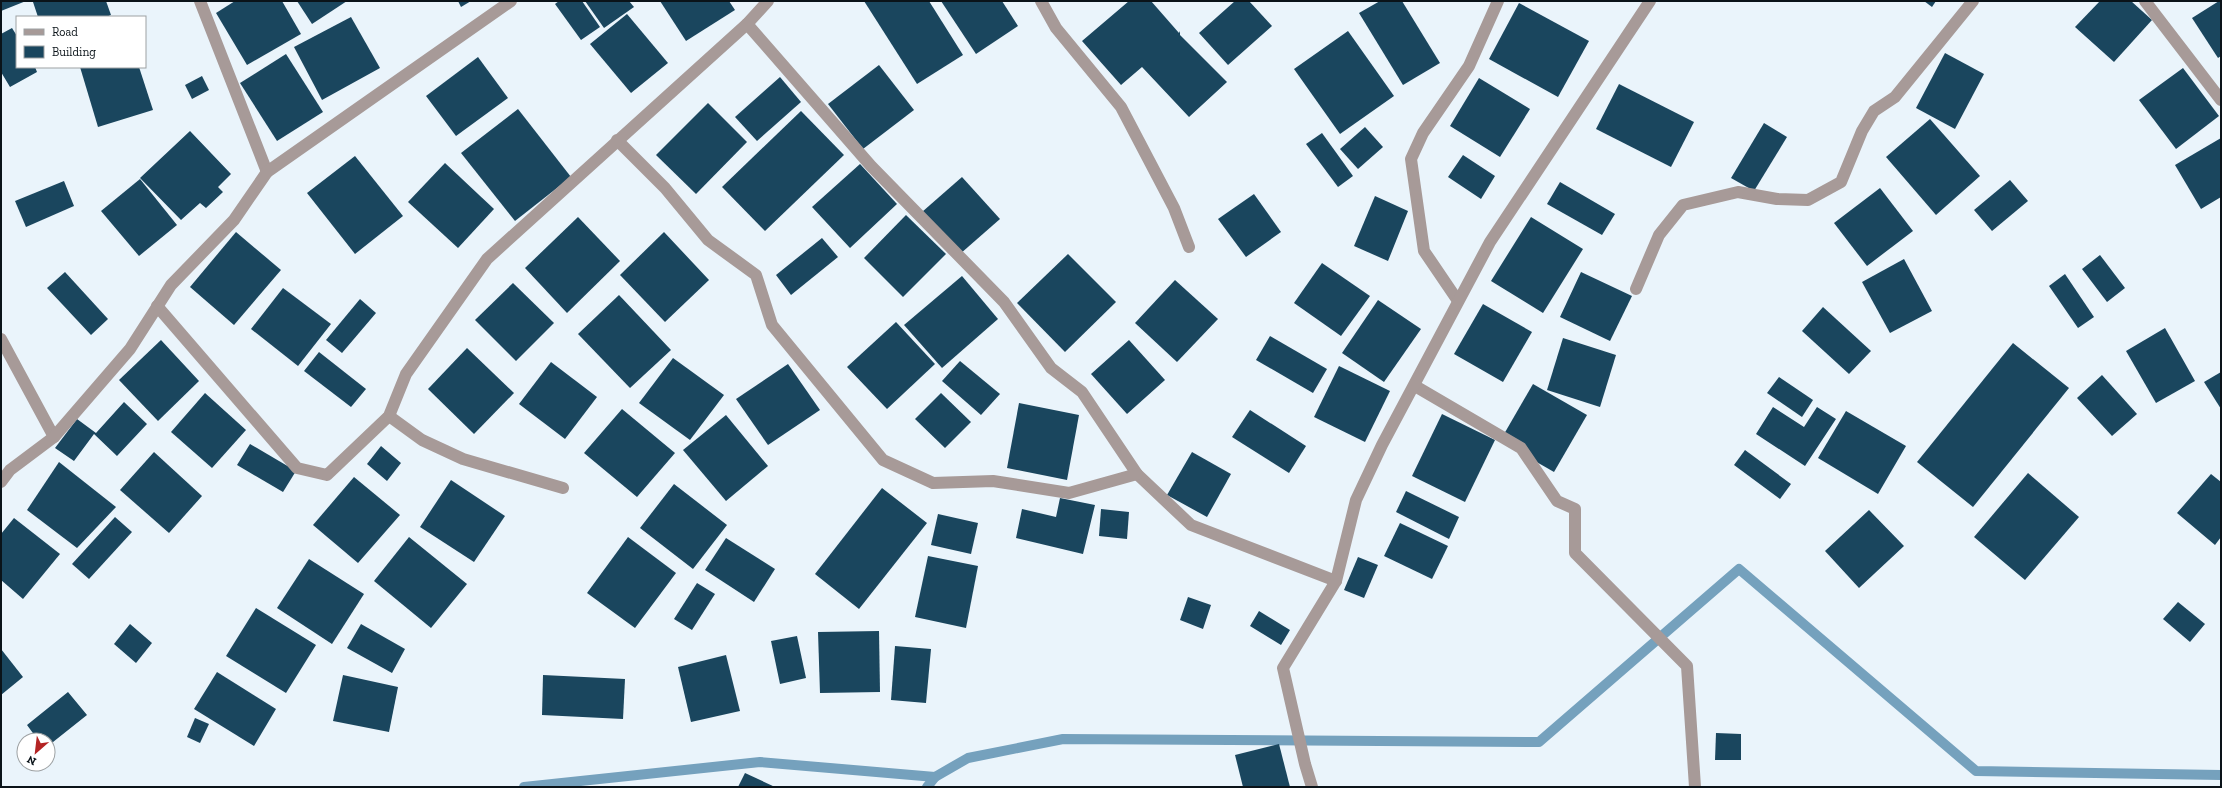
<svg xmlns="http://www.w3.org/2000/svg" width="2222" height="788" font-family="'Zilla Slab',serif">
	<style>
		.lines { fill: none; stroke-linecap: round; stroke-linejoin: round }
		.stream { stroke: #75a1bd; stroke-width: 10 }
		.building { fill: #1a465e }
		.minor { stroke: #a79a98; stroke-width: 12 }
	</style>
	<rect width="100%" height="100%" fill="#eaf4fb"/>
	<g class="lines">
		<g class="stream">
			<path d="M524 787 760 762 935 777 968 758 1063 739 1539 742 1739 569 1976 771 2221 775"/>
			<path d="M927 787 935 777"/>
		</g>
	</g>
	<g class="building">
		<path d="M1 1H26L1 11Z"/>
		<path d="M36 1H106L111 15 106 17H38L33 2Z"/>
		<path d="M235 1H282L301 34 247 65 216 13Z"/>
		<path d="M297 1H347L312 24Z"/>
		<path d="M458 1H471L461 7Z"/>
		<path d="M559 1H582L600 27 581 40 555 4Z"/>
		<path d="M585 1H629L634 7 604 28Z"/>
		<path d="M660 1H729L735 10 686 41Z"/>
		<path d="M864 1H929L963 55 917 84Z"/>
		<path d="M941 1H1002L1018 26 976 54Z"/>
		<path d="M1129 1H1151L1179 33 1180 31V35L1227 82 1189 117 1142 67 1121 85 1082 41Z"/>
		<path d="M1235 1H1249L1272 26 1228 65 1199 33Z"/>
		<path d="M1380 1H1402L1440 63 1403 85 1359 13Z"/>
		<path d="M1924 1H1936L1932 7Z"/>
		<path d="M2100 1H2131L2152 20 2114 62 2075 27Z"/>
		<path d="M2219 1H2221V56L2218 58 2192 18Z"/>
		<path d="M1519 3 1589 41 1558 97 1489 59Z"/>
		<path d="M627 14 668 63 631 93 590 44Z"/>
		<path d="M351 17 380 68 322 100 294 47Z"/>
		<path d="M12 28 17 36V67H35L37 72 10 87 1 72V34Z"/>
		<path d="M1348 31 1394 96 1340 134 1294 69Z"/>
		<path d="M1945 53 1984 74 1955 129 1916 108Z"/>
		<path d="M286 54 323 112 277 141 240 83Z"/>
		<path d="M478 57 508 98 456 136 426 96Z"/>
		<path d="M879 65 914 110 863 149 828 104Z"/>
		<path d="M80 67H139L153 110 98 127Z"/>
		<path d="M2183 68 2219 116 2176 149 2139 100Z"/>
		<path d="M202 76 209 90 192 99 185 85Z"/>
		<path d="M780 77 801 102 757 141 735 117Z"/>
		<path d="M1479 78 1530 109 1500 157 1450 126Z"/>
		<path d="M1619 84 1694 122 1671 167 1596 129Z"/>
		<path d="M708 103 747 142 696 194 656 155Z"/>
		<path d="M518 109 571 177 515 221 461 153Z"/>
		<path d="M801 111 844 155 765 231 722 187Z"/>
		<path d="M1930 119 1980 176 1936 215 1886 157Z"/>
		<path d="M1764 123 1787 137 1754 191 1731 178Z"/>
		<path d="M1365 127 1383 147 1358 169 1340 149Z"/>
		<path d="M190 131 231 174 218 187 223 192 206 208 200 203 181 220 140 178Z"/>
		<path d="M1322 133 1353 176 1338 187 1306 144Z"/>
		<path d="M2221 138V197L2201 209 2175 165Z"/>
		<path d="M1463 155 1495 176 1481 199 1448 177Z"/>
		<path d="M355 156 403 216 355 254 307 193Z"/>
		<path d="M445 163 494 209 458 248 408 202Z"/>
		<path d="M860 164 897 204 850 248 812 207Z"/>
		<path d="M962 177 1000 219 960 254 922 212Z"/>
		<path d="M140 179 177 225 139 256 101 211Z"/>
		<path d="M2010 180 2028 201 1992 231 1974 210Z"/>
		<path d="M64 181 74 206 26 227 15 201Z"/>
		<path d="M1560 182 1615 214 1602 235 1547 204Z"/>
		<path d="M1880 188 1913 231 1867 266 1834 223Z"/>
		<path d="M1254 194 1281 232 1246 257 1218 219Z"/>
		<path d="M1375 196 1408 211 1388 261 1354 246Z"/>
		<path d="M906 215 946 254 903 297 864 258Z"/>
		<path d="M578 217 620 261 567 313 525 268Z"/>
		<path d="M1531 217 1583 249 1543 313 1491 281Z"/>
		<path d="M236 232 281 270 234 325 190 287Z"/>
		<path d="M664 232 709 280 665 322 620 275Z"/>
		<path d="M822 238 838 257 791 295 776 275Z"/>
		<path d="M1068 254 1116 302 1065 352 1017 303Z"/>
		<path d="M2100 255 2125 288 2107 302 2082 269Z"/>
		<path d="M1904 259 1932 311 1890 333 1862 282Z"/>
		<path d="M1322 263 1370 296 1341 336 1294 303Z"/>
		<path d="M65 272 108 319 91 335 47 288Z"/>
		<path d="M1581 272 1632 296 1610 341 1560 317Z"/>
		<path d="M2065 274 2094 317 2078 328 2049 286Z"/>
		<path d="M962 276 998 319 942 368 904 325Z"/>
		<path d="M1175 280 1218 319 1177 362 1135 323Z"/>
		<path d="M513 283 554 323 516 361 475 320Z"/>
		<path d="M283 288 331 324 298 366 251 329Z"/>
		<path d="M619 295 671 350 630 388 578 334Z"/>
		<path d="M360 299 376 313 342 353 326 340Z"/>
		<path d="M1378 300 1421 329 1384 382 1342 353Z"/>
		<path d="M1483 304 1532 332 1503 382 1454 354Z"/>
		<path d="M1823 307 1871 351 1849 374 1802 331Z"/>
		<path d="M896 322 935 364 887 409 847 367Z"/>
		<path d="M2165 328 2195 381 2156 403 2126 351Z"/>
		<path d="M1270 336 1327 369 1313 393 1256 360Z"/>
		<path d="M1563 338 1616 355 1600 407 1547 390Z"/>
		<path d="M161 340 199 381 158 421 119 380Z"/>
		<path d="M1129 340 1165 380 1127 414 1091 374Z"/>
		<path d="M2013 343 2069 388 1973 507 1917 462Z"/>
		<path d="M467 348 514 393 474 434 428 389Z"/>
		<path d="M319 352 366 389 351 407 304 371Z"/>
		<path d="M673 358 724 395 690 440 639 403Z"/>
		<path d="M960 361 1000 394 981 415 942 381Z"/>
		<path d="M551 362 597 397 565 439 519 404Z"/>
		<path d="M788 364 820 410 768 445 736 399Z"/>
		<path d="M1339 366 1390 391 1365 442 1314 417Z"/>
		<path d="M2221 372V409L2204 382Z"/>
		<path d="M2102 375 2137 414 2112 436 2077 398Z"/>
		<path d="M1779 377 1813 400 1802 417 1767 393Z"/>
		<path d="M1533 384 1587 415 1554 472 1500 441Z"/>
		<path d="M205 393 246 430 212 468 171 432Z"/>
		<path d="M941 393 971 422 945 448 915 419Z"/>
		<path d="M124 402 147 424 117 456 94 434 74 461 55 448 77 419 96 433Z"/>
		<path d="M1019 403 1079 415 1067 480 1007 468Z"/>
		<path d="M1773 407 1804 427 1817 407 1836 419 1805 466 1756 434Z"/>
		<path d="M622 409 675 453 637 497 584 453Z"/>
		<path d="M1250 410 1306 446 1289 473 1232 437Z"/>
		<path d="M1846 411 1906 446 1878 494 1818 458Z"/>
		<path d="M1442 414 1495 440 1465 502 1412 476Z"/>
		<path d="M726 415 768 466 726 501 683 450Z"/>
		<path d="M250 444 296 471 283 492 237 465Z"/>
		<path d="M381 446 401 463 387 481 367 464Z"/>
		<path d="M1745 450 1791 484 1780 499 1734 465Z"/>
		<path d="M154 452 202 496 169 533 120 490Z"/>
		<path d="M1192 452 1231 474 1207 517 1167 495Z"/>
		<path d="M59 462 116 507 77 548 27 510Z"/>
		<path d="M2028 473 2079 517 2025 580 1974 537Z"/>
		<path d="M2211 474 2221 482V537L2215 545 2177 513Z"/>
		<path d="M354 477 400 515 358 563 313 525Z"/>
		<path d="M451 480 505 516 474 562 420 527Z"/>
		<path d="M674 484 727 525 693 569 640 528Z"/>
		<path d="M882 488 927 523 859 609 815 574Z"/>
		<path d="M1406 491 1459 517 1449 539 1396 512Z"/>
		<path d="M1060 498 1095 505 1083 554 1016 538 1022 509 1056 517Z"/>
		<path d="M1101 509 1129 512 1127 539 1099 536Z"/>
		<path d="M1869 510 1904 546 1859 588 1825 551Z"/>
		<path d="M938 514 978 523 971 554 931 545Z"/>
		<path d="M115 517 132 532 89 579 72 564Z"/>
		<path d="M14 518 60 554 23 599 1 580V534Z"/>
		<path d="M1400 523 1448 546 1432 579 1384 556Z"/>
		<path d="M409 537 467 584 431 628 374 581Z"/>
		<path d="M628 537 676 573 635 628 587 593Z"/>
		<path d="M726 538 775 569 754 602 705 570Z"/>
		<path d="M928 556 978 566 966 628 915 617Z"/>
		<path d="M1358 557 1378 565 1364 598 1344 590Z"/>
		<path d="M309 559 364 594 332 644 277 608Z"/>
		<path d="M697 583 715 594 692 630 674 619Z"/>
		<path d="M1188 597 1211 605 1203 629 1180 620Z"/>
		<path d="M2178 602 2205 624 2190 642 2163 619Z"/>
		<path d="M256 608 316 645 286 693 226 656Z"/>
		<path d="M1259 611 1290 630 1281 645 1250 626Z"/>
		<path d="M130 624 152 643 136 663 114 644Z"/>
		<path d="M361 624 405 649 392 673 347 648Z"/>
		<path d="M879 631 880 692 820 693 818 632Z"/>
		<path d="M797 636 806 678 780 684 771 641Z"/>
		<path d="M895 646 931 649 926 703 891 700Z"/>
		<path d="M1 649 23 677 1 695Z"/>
		<path d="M726 655 740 711 691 722 678 667Z"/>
		<path d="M217 672 276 709 254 746 194 709Z"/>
		<path d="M343 675 398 687 389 732 333 721Z"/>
		<path d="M543 675 625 679 623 719 542 715Z"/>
		<path d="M68 692 87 715 48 746V740H38L27 725Z"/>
		<path d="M195 718 209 724 200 743 187 737Z"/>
		<path d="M1716 733 1741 734V760H1715Z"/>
		<path d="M1279 744 1290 787H1243L1235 755Z"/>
		<path d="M745 773 775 787H738Z"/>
	</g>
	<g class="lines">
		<g class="minor">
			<path d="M200 1 267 172"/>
			<path d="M1041 1 1056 28 1121 107 1174 208 1189 247"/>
			<path d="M2145 1 2221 100"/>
			<path d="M747 24 871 166 1004 302 1051 368 1082 392 1137 474 1191 525 1336 581"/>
			<path d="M617 140 665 188 708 240 756 275 772 325 883 460 933 483 993 481 1069 493 1137 474"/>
			<path d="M1636 289 1659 235 1683 205 1738 192 1777 199 1808 200 1841 182 1862 131 1874 111 1895 97 1973 1"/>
			<path d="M1458 301 1424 251 1411 159 1423 133 1469 66 1498 1"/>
			<path d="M157 306 297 468 327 475 389 416 406 374 487 259 747 24 768 1"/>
			<path d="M1 339 54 437"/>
			<path d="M1415 386 1521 448 1557 501 1575 509V553L1687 666 1695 787"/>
			<path d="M389 416 422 440 463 459 563 488"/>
			<path d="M1 482 10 470 54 437 130 349 171 285 234 220 267 172 511 1"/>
			<path d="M1312 787 1305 764 1283 668 1336 581 1356 500 1382 445 1490 242 1650 1"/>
		</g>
	</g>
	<rect width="2222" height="788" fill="none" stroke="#0a1319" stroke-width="4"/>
	<rect x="16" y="16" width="130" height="52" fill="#ffffff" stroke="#9da1a3"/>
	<rect x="24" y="29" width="20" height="6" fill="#a79a98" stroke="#9da1a3"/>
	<text x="52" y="36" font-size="12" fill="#0a1319">Road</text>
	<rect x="24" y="46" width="20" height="12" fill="#1a465e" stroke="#9da1a3"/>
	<text x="52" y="56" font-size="12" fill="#0a1319">Building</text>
	<g transform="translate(36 752) rotate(208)"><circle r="19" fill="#ffffff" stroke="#9da1a3"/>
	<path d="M0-3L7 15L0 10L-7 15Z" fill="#b42424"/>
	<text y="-6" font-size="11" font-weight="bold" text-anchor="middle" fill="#0a1319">N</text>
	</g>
</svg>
